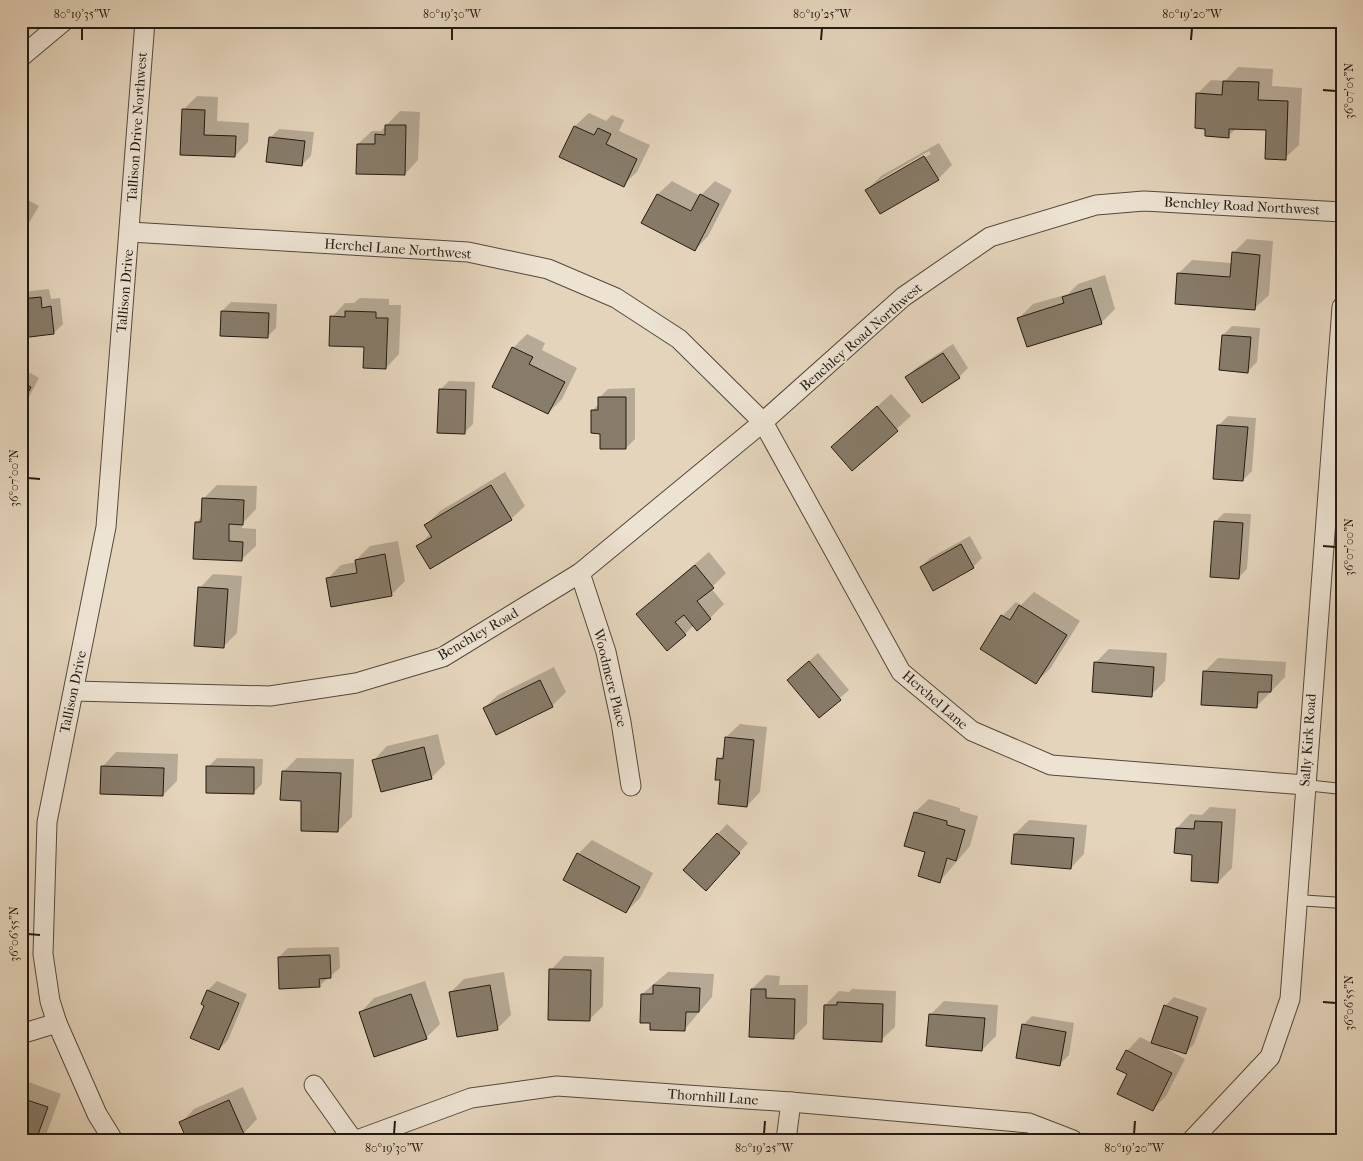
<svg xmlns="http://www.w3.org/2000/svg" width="1363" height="1161" font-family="'IM FELL French Canon',serif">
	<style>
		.shadow { fill: #0003; fill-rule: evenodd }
		.building { fill: #877b69; stroke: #231b11 }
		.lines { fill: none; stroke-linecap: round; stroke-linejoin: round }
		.service-casing { stroke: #53493c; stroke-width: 12 }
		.minor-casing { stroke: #53493c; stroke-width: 21 }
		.service { stroke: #ede3d3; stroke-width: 10 }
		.minor { stroke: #ede3d3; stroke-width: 19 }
		.ticks { fill: none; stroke: #231b11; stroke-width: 2 }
		.labels { text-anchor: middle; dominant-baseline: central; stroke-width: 4; stroke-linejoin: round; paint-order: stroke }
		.street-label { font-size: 14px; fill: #231b11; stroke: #ede3d3 }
		.neatline { fill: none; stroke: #231b11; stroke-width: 2 }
		.ticks-label { font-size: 12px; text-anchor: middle; fill: #231b11 }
	</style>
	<rect width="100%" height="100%" fill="#e4d4bb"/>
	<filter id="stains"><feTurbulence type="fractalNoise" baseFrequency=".004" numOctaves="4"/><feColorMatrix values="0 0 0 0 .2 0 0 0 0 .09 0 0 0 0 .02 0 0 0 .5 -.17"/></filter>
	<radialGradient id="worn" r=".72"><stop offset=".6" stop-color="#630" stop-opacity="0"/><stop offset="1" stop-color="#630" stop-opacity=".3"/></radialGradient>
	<g class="shadow">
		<path d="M1238 67 1273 69 1272 86 1302 88 1299 145 1285 158 1268 129 1237 128 1228 136 1206 128 1197 94 1211 80 1225 81Z"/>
		<path d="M197 96 218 97 217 121 249 123 248 142 235 156 181 154 183 110Z"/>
		<path d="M400 111 420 112 418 160 405 174 358 144 372 131H381Z"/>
		<path d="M589 113 606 121 612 115 624 120 619 131 650 145 637 172 623 185 575 126Z"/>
		<path d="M279 129 314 132 311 156 302 165 270 138Z"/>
		<path d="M939 143 952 165 938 179 867 190 881 176ZM929 151 931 154 881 182V179Z"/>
		<path d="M672 181 700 196 715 181 732 190 708 236 695 250 658 194Z"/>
		<path d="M21 196 39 206 21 236Z"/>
		<path d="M1247 239 1273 241 1269 295 1255 308 1179 273 1192 260 1232 263 1233 253Z"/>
		<path d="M1105 275 1115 309 1101 323 1019 318 1033 304 1068 294 1078 284Z"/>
		<path d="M49 289 51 299 60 298 63 324 54 333 21 337V292Z"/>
		<path d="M360 298 389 299V305H401L399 354 386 368 365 346 332 317 345 303H354Z"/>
		<path d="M231 302 277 304 276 328 267 337 222 311Z"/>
		<path d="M1232 326 1260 328 1257 362 1248 371 1223 335Z"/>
		<path d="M527 334 545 343 542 350 577 368 562 399 548 413 513 348Z"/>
		<path d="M953 344 968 368 959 377H907L916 368Z"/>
		<path d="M21 368 39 378 21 412Z"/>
		<path d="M449 381 475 382 473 424 464 433 440 390Z"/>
		<path d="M635 388V439L626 448 601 432 593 410 599 404V398L608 389Z"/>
		<path d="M891 394 911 416 852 469 832 447Z"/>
		<path d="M1228 416 1256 418 1252 471 1243 480 1219 425Z"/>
		<path d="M505 472 525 506 511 519 418 546 431 533 426 525 440 511Z"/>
		<path d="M217 485 257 486 256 509 242 524V528L256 529V546L242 559 196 523 202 516 203 499Z"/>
		<path d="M1224 513 1251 514 1247 569 1238 578 1215 522Z"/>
		<path d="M970 536 982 558 973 567H921L930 558Z"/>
		<path d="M398 541 405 581 391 595 327 579 341 565 356 562V560L370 546Z"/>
		<path d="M709 552 726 573 711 588 724 604 710 618 697 629 694 625 685 634 637 614Z"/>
		<path d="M213 574 242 576 237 633 223 647 200 588Z"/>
		<path d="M1034 592 1080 621 1050 669 1036 682 1002 616 1016 602 1021 605Z"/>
		<path d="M1109 649 1167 653 1165 681 1151 695 1095 663Z"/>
		<path d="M818 653 849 690 819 716 788 680Z"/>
		<path d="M1218 658 1286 662 1285 677 1256 707 1204 672Z"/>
		<path d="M554 667 566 692 552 706 484 708 498 695Z"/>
		<path d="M740 724 767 727 760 792 747 806 721 779 719 759 725 753 726 737Z"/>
		<path d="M438 734 445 764 431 778 374 760 387 746Z"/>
		<path d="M116 752 178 754 177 781 163 795 103 766Z"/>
		<path d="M217 758 263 759 262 784 253 793 208 767Z"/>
		<path d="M297 758 354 759 352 817 338 831 302 800 283 772Z"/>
		<path d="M929 799 960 808V811L978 816 970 846 940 881 927 851 915 812Z"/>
		<path d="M1210 807 1236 809 1232 868 1218 882 1177 828 1190 814 1202 815Z"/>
		<path d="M1029 820 1087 825 1084 854 1071 868 1015 834Z"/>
		<path d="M727 824 748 843 715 880 685 870Z"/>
		<path d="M592 840 653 873 640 898 626 912 578 854Z"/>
		<path d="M339 947 340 968 319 986 279 957 288 948Z"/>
		<path d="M564 956 604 957 603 1006 589 1020 551 970Z"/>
		<path d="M504 972 511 1015 497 1029 450 993 464 979Z"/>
		<path d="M668 972 714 974 712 997 684 1030 651 1022 642 994Z"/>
		<path d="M766 975 780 976 779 985H808L807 1024 793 1038 752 989Z"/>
		<path d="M217 981 247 994 228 1040 219 1049 205 1005 202 1004 208 990Z"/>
		<path d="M425 981 440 1024 426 1038 361 1012 374 998Z"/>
		<path d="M852 989 896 991 895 1027 881 1040 825 1005 839 991 849 992Z"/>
		<path d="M1174 997 1207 1008 1194 1044 1185 1053 1158 1044 1185 1059 1166 1096 1152 1110 1128 1074 1127 1051 1140 1037 1152 1043 1165 1006Z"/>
		<path d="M944 1001 998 1005 996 1036 982 1050 930 1015Z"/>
		<path d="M1032 1016 1074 1023 1069 1055 1060 1064 1023 1025Z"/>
		<path d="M21 1079 61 1094 46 1135 42 1140H21Z"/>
		<path d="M243 1087 257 1119 244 1133 228 1140 181 1123 194 1109Z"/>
	</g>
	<g class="building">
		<path d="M1223 81 1259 82 1258 100 1288 101 1286 160 1265 159 1266 130 1229 129V138L1205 136V129L1195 128 1196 93 1222 95Z"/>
		<path d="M182 109 205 110 204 135 236 136 235 157 180 155Z"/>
		<path d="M385 125H406L405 175 356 174 357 144H375V134L385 135Z"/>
		<path d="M574 126 594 135 598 128 611 134 606 144 637 159 624 187 559 157Z"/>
		<path d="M269 137 305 141 302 166 266 162Z"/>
		<path d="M924 156 939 180 880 214 865 190Z"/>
		<path d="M657 194 691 211 700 194 719 204 695 251 641 223Z"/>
		<path d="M1232 252 1260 255 1255 310 1175 304 1177 273 1230 277Z"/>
		<path d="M1091 288 1102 324 1027 347 1017 318 1064 303 1062 297Z"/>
		<path d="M41 297 42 308 51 306 54 334 21 338V299Z"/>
		<path d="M221 311 269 313 268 338 220 336Z"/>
		<path d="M345 311 376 312V318H388L386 369 363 368 364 347 329 346 330 316 345 317Z"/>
		<path d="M1222 335 1251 337 1248 373 1219 370Z"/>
		<path d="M512 347 533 357 529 364 565 382 548 414 492 387Z"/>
		<path d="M943 353 960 378 922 403 905 377Z"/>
		<path d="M21 382 31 387 21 406Z"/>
		<path d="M439 389 466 390 465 434 437 433Z"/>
		<path d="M598 397H626V449H600V434L591 433V410H598Z"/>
		<path d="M877 406 898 431 852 471 831 447Z"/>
		<path d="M1217 425 1248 427 1243 481 1213 479Z"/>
		<path d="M491 485 512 520 430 569 416 546 432 537 424 525Z"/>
		<path d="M202 498 244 500 243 525 229 524V541L243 542 242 561 193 559 195 522H201Z"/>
		<path d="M1214 521 1243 523 1239 579 1210 577Z"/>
		<path d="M961 544 974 568 933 591 920 567Z"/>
		<path d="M385 554 392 596 331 607 326 578 357 573 355 560Z"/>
		<path d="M695 565 714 588 697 601 711 619 697 631 684 615 675 622 686 635 667 651 636 614Z"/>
		<path d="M198 587 228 589 224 648 194 646Z"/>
		<path d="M1019 605 1067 635 1036 684 980 649 1001 615 1010 620Z"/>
		<path d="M809 661 841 700 819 718 787 680Z"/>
		<path d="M1094 662 1154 667 1152 697 1092 692Z"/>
		<path d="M1203 671 1272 675 1271 692H1258L1257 708 1201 705Z"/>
		<path d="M540 680 553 707 496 735 483 708Z"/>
		<path d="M725 737 754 740 747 807 718 804 720 780H715L717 758 723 759Z"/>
		<path d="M424 747 432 779 381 792 372 760Z"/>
		<path d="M101 766 164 768 163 796 100 794Z"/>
		<path d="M206 766 254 767V794L206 793Z"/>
		<path d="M282 771 341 773 338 832 301 831V801L280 800Z"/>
		<path d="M914 812 947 821V825L965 830 956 861 947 858 940 883 918 876 925 852 904 846Z"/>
		<path d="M1195 821 1222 822 1218 883 1191 881 1192 855 1174 853 1176 828 1194 829Z"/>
		<path d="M717 833 740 853 706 891 683 870Z"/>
		<path d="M1014 834 1074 838 1071 869 1011 864Z"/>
		<path d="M577 853 640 887 626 913 563 880Z"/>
		<path d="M330 955 331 978 319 979 320 987 279 989 278 957Z"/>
		<path d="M549 969 591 970 590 1021 548 1020Z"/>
		<path d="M490 985 498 1030 457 1037 449 992Z"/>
		<path d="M653 985 700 988 699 1012H686L685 1031 650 1030V1023H640L641 994H653Z"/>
		<path d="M751 989H766V998L795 999 794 1039 749 1037Z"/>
		<path d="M207 990 239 1003 219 1050 190 1038 204 1006 201 1004Z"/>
		<path d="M411 994 427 1039 374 1057 359 1012Z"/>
		<path d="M837 1002 883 1004 882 1042 823 1039 824 1005H837Z"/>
		<path d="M1164 1005 1198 1017 1186 1054 1151 1043Z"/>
		<path d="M929 1014 985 1018 982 1051 926 1046Z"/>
		<path d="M1022 1024 1066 1032 1060 1066 1016 1058Z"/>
		<path d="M1126 1050 1172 1073 1153 1111 1117 1094 1127 1074 1116 1069Z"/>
		<path d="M21 1098 48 1107 36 1140H21Z"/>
		<path d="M229 1100 244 1134 232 1140H187L179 1122Z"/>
	</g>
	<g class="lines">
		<defs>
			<g id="service">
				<path d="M1305 785 1342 789"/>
				<path d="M1297 900 1342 903"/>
			</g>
			<g id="minor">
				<path d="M21 57 64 21"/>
				<path d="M130 232 468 252 548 269 616 298 679 339 763 422 901 672 972 731 1051 765 1305 785"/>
				<path d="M580 573 606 652 621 722 631 786"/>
				<path d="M74 691 270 696 356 683 443 657 580 573 763 422 903 297 990 237 1096 205 1144 201 1342 212"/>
				<path d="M21 1034 57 1023"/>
				<path d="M314 1085 353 1140"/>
				<path d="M113 1140 97 1114 57 1023 50 1001 43 954 47 822 106 527 145 21"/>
				<path d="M357 1140 471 1098 557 1086 791 1102 1029 1123 1073 1140"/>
				<path d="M786 1140 791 1102"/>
				<path d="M1192 1140 1270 1057 1290 999 1342 307"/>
			</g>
		</defs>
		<use href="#service" class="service-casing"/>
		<use href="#minor" class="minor-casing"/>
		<use href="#service" class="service"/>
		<use href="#minor" class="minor"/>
	</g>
	<path class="ticks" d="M82 40V28M452 40V28M821 40 822 28M1191 40 1192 28M1323 90 1336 91M28 478 40 479M1323 546 1336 547M28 934 40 935M1323 1002 1336 1003M394 1134 395 1121M764 1134 765 1121M1134 1134 1135 1121"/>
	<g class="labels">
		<g class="street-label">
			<text transform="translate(137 127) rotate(-86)">Tallison Drive Northwest</text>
			<text transform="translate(1242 206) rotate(3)">Benchley Road Northwest</text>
			<text transform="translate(398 249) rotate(4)">Herchel Lane Northwest</text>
			<text transform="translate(125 291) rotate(-85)">Tallison Drive</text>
			<text transform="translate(861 337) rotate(-41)">Benchley Road Northwest</text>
			<text transform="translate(478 634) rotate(-30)">Benchley Road</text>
			<text transform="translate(610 678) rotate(76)">Woodmere Place</text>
			<text transform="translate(73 692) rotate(-78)">Tallison Drive</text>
			<text transform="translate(935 700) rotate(41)">Herchel Lane</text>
			<text transform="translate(1308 740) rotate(-86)">Sally Kirk Road</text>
			<text transform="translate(713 1097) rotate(4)">Thornhill Lane</text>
		</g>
	</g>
	<rect width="1363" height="1161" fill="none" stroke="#e4d4bb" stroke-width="55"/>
	<rect x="28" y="28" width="1308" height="1106" class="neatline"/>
	<g class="ticks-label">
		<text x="82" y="18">80°19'35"W</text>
		<text x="452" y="18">80°19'30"W</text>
		<text x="822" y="18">80°19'25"W</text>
		<text x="1192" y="18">80°19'20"W</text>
		<text transform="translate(1349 91) rotate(-90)" y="4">36°07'05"N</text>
		<text transform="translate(14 478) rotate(-90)" y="4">36°07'00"N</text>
		<text transform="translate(1349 547) rotate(-90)" y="4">36°07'00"N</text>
		<text transform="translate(14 934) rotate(-90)" y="4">36°06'55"N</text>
		<text transform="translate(1349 1003) rotate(-90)" y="4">36°06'55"N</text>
		<text x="394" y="1152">80°19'30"W</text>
		<text x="764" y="1152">80°19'25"W</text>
		<text x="1134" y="1152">80°19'20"W</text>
	</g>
	<rect width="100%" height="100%" filter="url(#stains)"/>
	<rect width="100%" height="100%" fill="url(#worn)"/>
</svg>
